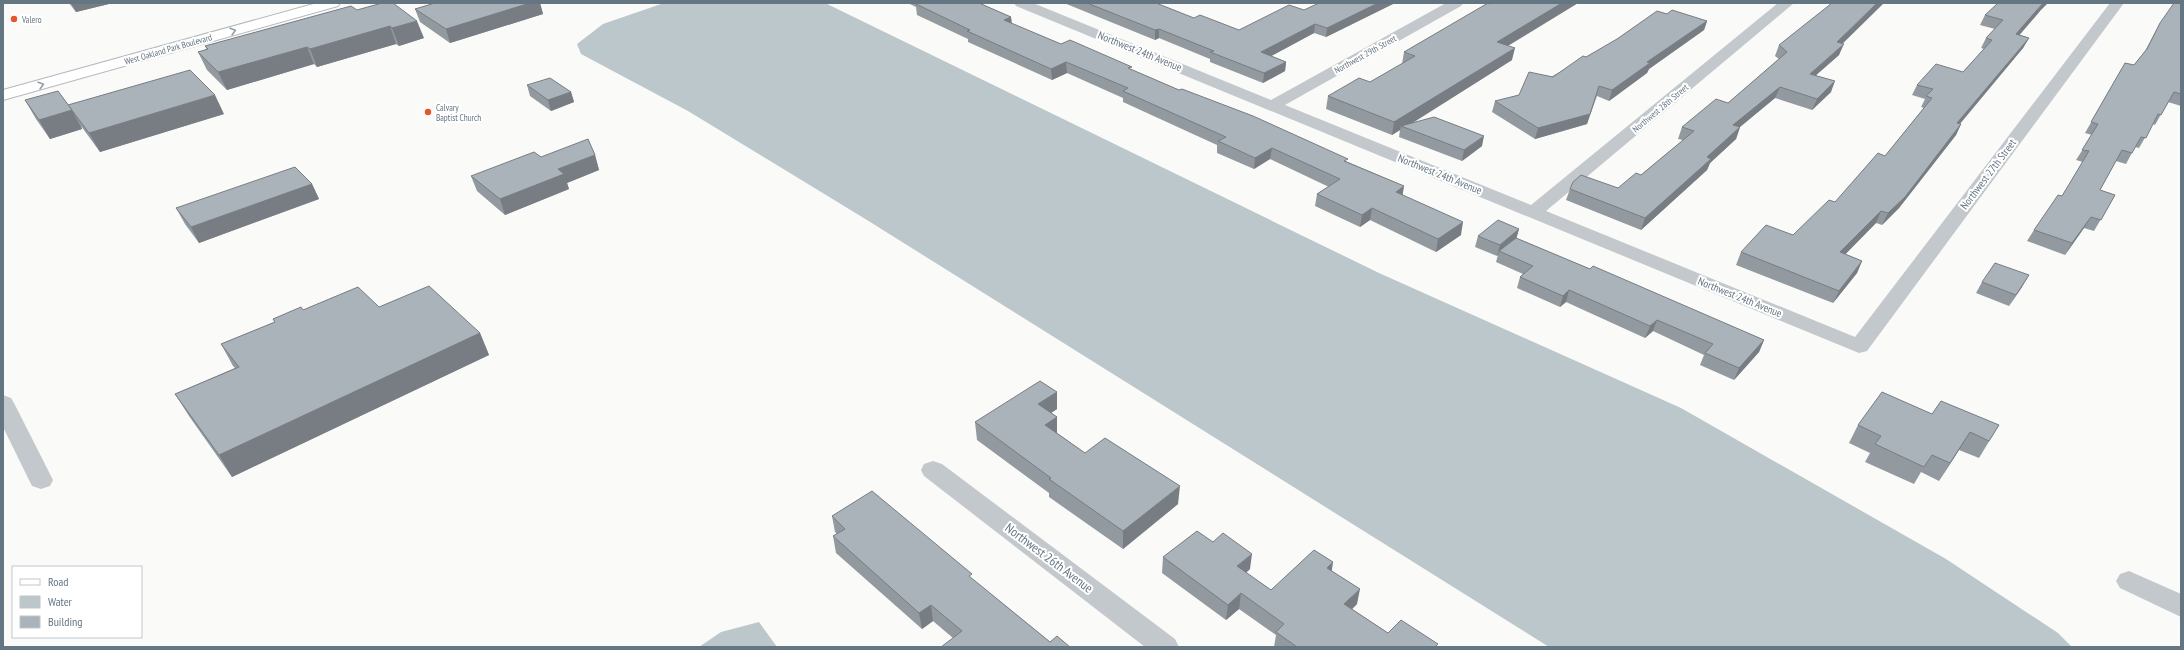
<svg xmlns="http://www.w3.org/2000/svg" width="2184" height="650" font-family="'PT Sans Narrow',sans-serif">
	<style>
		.water { fill: #bbc7cb }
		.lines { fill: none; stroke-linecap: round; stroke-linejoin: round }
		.primary-casing { stroke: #b5babe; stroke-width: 2 }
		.minor { fill: #c3c8cc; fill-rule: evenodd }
		.primary { fill: #fff; fill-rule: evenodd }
		.wall { fill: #929a9f }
		.shaded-wall { fill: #777d82 }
		.building { fill: #aab3b9; stroke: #777d82 }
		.oneway { stroke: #939fa8 }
		.poi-dot { fill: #e4572e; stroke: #fff; stroke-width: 1.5 }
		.labels { text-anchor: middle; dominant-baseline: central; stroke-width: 4; stroke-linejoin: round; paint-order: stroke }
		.far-poi-label { font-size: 9px; fill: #657683; stroke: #fff; text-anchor: start }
		.far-street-label { font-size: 9px; fill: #657683; stroke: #fff }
		.street-label { font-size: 11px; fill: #657683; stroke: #fff }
		.near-street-label { font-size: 13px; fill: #657683; stroke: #fff }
	</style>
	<rect width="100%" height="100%" fill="#fafaf8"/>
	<g class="water">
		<path d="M664 3H825L1379 273 1681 408 1946 559 2058 633 2072 647H1549L867 220 688 111 581 54 577 44 603 24Z"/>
		<path d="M759 622 777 647H699L721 632Z"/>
	</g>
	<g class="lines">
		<defs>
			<path id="primary" d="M317 3H340L338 6 3 100V90Z"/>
		</defs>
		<use href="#primary" class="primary-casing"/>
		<g class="minor">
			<path d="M1014 3H1033L1271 100 1446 3H1463L1461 6 1285 105 1531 205 1778 3H1794L1546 211 1855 337 2110 3H2124L1867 351 1859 353 1016 6Z"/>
			<path d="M3 395 11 398 14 403 53 480 50 486 41 489 32 486 29 480 3 427Z"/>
			<path d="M933 461 942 464 1175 639 1179 647H1145L924 476 921 470 924 464Z"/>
			<path d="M2129 571 2181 594V617L2120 588 2116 581 2120 574Z"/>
		</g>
		<use href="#primary" class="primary"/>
	</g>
	<g class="wall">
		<path d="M69 3H113L76 12Z"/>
		<path d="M435 3H540L543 14 450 43 420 22 415 9Z"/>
		<path d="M908 3H979L1011 17 1012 24 1061 44 1132 70 1404 186 1402 194 1461 235 1436 252 1370 220 1360 227 1315 206 1317 194 1329 187 1270 159 1254 169 1217 153V145L1123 102V98L1067 73 1052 80 968 42V39L917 15 916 7Z"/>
		<path d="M1064 3H1145L1194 18 1239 30 1304 10 1395 3 1326 37 1314 33 1271 56 1286 62 1285 71 1263 83 1210 62V59L1159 38 1155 40Z"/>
		<path d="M1578 3 1508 46 1512 60 1411 124 1482 146 1462 161 1399 137 1400 130 1392 135 1326 109 1328 96 1370 82 1402 64 1404 52 1490 4Z"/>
		<path d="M2181 3V106L2168 102 2155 125 2153 124 2139 148 2135 147 2126 164 2116 161 2100 190 2115 195 2094 231 2084 228 2065 255 2027 241 2034 230 2062 196 2083 162 2076 160 2092 135 2085 133 2125 63 2134 65 2145 51 2160 23Z"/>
		<path d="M357 10 424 38 399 46 396 44 317 67 314 64 227 90 207 70 198 52 207 50 205 46Z"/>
		<path d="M2040 11 2019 35 2029 38 2023 48 1960 124H1961L1956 135 1899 208 1882 225 1876 223 1845 254 1862 261 1857 273 1833 303 1736 265 1741 252 1793 235 1835 202 1885 156 1924 108 1921 107 1925 99 1912 95 1917 85 1963 72 1984 49 1981 48 1986 38 1995 29 1980 25 1985 15Z"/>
		<path d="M1667 14 1707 21 1704 30 1649 69 1647 73 1609 101 1597 96 1587 124 1535 139 1492 112 1495 101 1519 95 1586 57Z"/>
		<path d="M1842 44 1839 55 1816 75 1831 92 1812 110 1775 98 1740 127 1736 139 1710 163 1707 170 1641 230 1566 200 1570 189 1618 188 1641 175 1683 140 1678 139 1682 127 1728 103 1779 59 1775 56 1779 45Z"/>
		<path d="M527 85 571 92 574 102 551 111 530 96Z"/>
		<path d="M25 100 69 107 224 114 100 152 81 126 82 129 50 139 36 119Z"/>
		<path d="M595 155 599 170 567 183 569 189 505 215 477 191 471 176 541 157Z"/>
		<path d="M312 184 319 199 199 243 185 224 176 208Z"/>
		<path d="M1519 229 1516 238 1590 269 1764 340 1759 352 1734 380 1700 365 1704 355 1653 331 1645 338 1566 302 1560 307 1517 288 1520 277 1523 274 1496 262 1498 255 1497 256 1475 247 1478 236Z"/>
		<path d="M1982 282 2022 287 2009 306 1976 293Z"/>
		<path d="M379 307 480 333 489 355 232 477 189 416 175 394 235 368 233 366 221 344 275 322 273 319 303 310Z"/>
		<path d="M1057 392V409L1051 413 1057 417V433L1085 453 1178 504 1123 549 1049 497V493L977 440 975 422Z"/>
		<path d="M1932 414 1999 425 1979 458 1959 450 1939 481 1921 472 1914 484 1865 462 1870 453 1849 443 1858 425Z"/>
		<path d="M832 516 972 579 1050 642 1070 647 953 638 933 621 922 629 836 553 833 536 837 534 835 532Z"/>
		<path d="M1163 557 1250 569 1246 573 1271 590 1332 571 1357 604 1352 609 1388 633 1437 647H1274L1276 635 1239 609 1226 620 1162 573Z"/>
	</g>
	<g class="shaded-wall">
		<path d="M71 3H113L76 12Z"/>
		<path d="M530 3H540L543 14 450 43 446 29Z"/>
		<path d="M1378 3H1395L1326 37 1327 28Z"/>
		<path d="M1562 3H1578L1494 54 1497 42Z"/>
		<path d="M1877 3H1884L1833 53 1837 42Z"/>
		<path d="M2043 3H2048L2040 11 2011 45 2016 34Z"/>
		<path d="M1011 17 1012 28 1004 20Z"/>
		<path d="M417 21 424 38 399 46 392 28Z"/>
		<path d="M1707 21 1704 30 1649 69 1647 73 1609 101 1612 90 1647 62Z"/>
		<path d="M1315 24 1314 33 1260 62 1261 52Z"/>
		<path d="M390 26 396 44 317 67 310 49Z"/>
		<path d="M1159 29V38L1155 40V30Z"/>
		<path d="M2029 38 2023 48 1951 134 1957 123Z"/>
		<path d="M1844 44 1839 55 1806 84 1810 74Z"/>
		<path d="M307 47 314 64 227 90 218 72Z"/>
		<path d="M1515 48 1512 60 1404 128 1401 126 1400 130 1392 135 1394 122Z"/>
		<path d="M1066 62 1067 73 1052 80 1051 69Z"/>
		<path d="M1286 62 1285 71 1263 83 1264 73Z"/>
		<path d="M1835 81 1831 92 1812 110 1817 99Z"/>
		<path d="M1599 86 1587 124 1535 139 1538 128Z"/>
		<path d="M1780 87 1775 98 1729 136 1733 125Z"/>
		<path d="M571 92 574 102 551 111 548 100Z"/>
		<path d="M215 95 224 114 100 152 89 133Z"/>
		<path d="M72 110 82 129 50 139 39 120Z"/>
		<path d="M1961 124 1956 135 1899 208 1882 225 1888 213Z"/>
		<path d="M1740 127 1736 139 1710 163 1707 170 1641 230 1645 218 1707 157Z"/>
		<path d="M1484 136 1482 146 1462 161 1464 150Z"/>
		<path d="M1272 148 1270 159 1254 169 1255 158Z"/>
		<path d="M595 155 599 170 567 183 569 189 505 215 500 199 558 169Z"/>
		<path d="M312 184 319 199 199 243 191 227Z"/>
		<path d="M1404 186 1402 199 1396 192Z"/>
		<path d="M1372 208 1370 220 1360 227 1362 215Z"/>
		<path d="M1881 211 1876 223 1835 265 1840 252Z"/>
		<path d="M2091 217 2084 228 2065 255 2072 243Z"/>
		<path d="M1463 222 1461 235 1436 252 1438 239Z"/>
		<path d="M1519 229 1516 240 1499 251 1498 255 1497 256 1500 245Z"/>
		<path d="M1862 261 1857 273 1833 303 1839 291Z"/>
		<path d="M2029 275 2022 287 2009 306 2016 295Z"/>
		<path d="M1569 290 1566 302 1560 307 1563 296Z"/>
		<path d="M1657 320 1653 331 1645 338 1650 326Z"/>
		<path d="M480 333 489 355 232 477 219 455Z"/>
		<path d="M1764 340 1759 352 1734 380 1739 368Z"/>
		<path d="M1057 392V409L1039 421 1038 404Z"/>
		<path d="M1057 417V434L1045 425Z"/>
		<path d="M1970 432 1959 450 1939 481 1950 463Z"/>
		<path d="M1180 486 1178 504 1123 549V531Z"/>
		<path d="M1252 554 1250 569 1235 582 1237 566Z"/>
		<path d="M1333 562 1331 577 1327 568Z"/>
		<path d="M1360 589 1357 604 1341 620 1344 604Z"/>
		<path d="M1241 593 1239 609 1226 620 1228 605Z"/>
		<path d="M931 605 933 621 922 629 919 613Z"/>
	</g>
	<g class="building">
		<path d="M382 3H393L417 21 392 28 390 26 310 49 307 47 218 72 198 52 208 49 205 46 351 6 357 10Z"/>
		<path d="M435 3H530L446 29 415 9Z"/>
		<path d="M920 3H979L1011 17 1004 20 1061 44 1070 40 1132 67 1128 68 1179 90 1182 89 1253 116 1348 159 1344 161 1404 186 1396 192 1463 222 1438 239 1372 208 1362 215 1317 194 1340 179 1272 148 1255 158 1218 141 1226 137 1123 91 1128 88 1066 62 1051 69 967 31 970 30 916 4Z"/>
		<path d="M1087 3H1145L1146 4 1148 3H1156L1194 18 1200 15 1239 30 1289 5 1304 10 1319 3H1378L1327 28 1315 24 1261 52 1286 62 1264 73 1210 52 1214 51 1159 29 1155 30Z"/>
		<path d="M1488 3 1490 4 1492 3H1562L1497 42 1515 48 1394 122 1328 96 1359 78 1370 82 1415 56 1404 52Z"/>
		<path d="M1832 3H1877L1837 42 1844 44 1810 74 1835 81 1817 99 1780 87 1733 125 1740 127 1707 157 1711 159 1645 218 1570 189 1573 182 1581 175 1618 188 1636 173 1641 175 1694 131 1682 127 1716 99 1728 103 1787 52 1779 45Z"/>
		<path d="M1998 3H2043L2016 34 2029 38 1957 123 1961 124 1905 197 1888 213 1881 211 1840 252 1862 261 1839 291 1741 252 1766 225 1793 235 1829 200 1835 202 1878 153 1885 156 1932 98 1926 96 1933 89 1917 85 1936 64 1963 72 1992 40 1986 38 2003 20 1985 15Z"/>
		<path d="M2174 3H2181V94L2174 92 2161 115 2158 114 2146 138 2141 137 2132 153 2122 150 2100 190 2115 195 2101 220 2091 217 2072 243 2034 230 2058 195 2062 196 2089 151 2082 150 2098 124 2091 122 2125 63 2134 65 2147 49 2160 23Z"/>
		<path d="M1672 10 1707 21 1647 62 1650 63 1612 90 1599 86 1590 114 1538 128 1495 101 1519 95 1529 72 1553 77 1583 56 1586 57 1617 39 1657 11 1667 14Z"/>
		<path d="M190 70 215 95 89 133 68 105Z"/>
		<path d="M550 78 571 92 548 100 527 85Z"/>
		<path d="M58 91 72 110 39 120 25 100Z"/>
		<path d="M1434 117 1484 136 1464 150 1401 126Z"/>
		<path d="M588 139 595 155 558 169 564 174 500 199 471 176 534 152 541 157Z"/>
		<path d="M295 167 312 184 191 227 176 208Z"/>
		<path d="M1498 220 1519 229 1500 245 1478 236Z"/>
		<path d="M1516 238 1590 269 1593 266 1764 340 1739 368 1705 353 1713 344 1657 320 1650 326 1569 290 1563 296 1520 277 1533 266 1499 251Z"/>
		<path d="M1995 263 2029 275 2016 295 1982 282Z"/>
		<path d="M429 286 480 333 219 455 175 394 239 367 221 344 275 322 273 319 301 307 303 310 358 287 379 307Z"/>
		<path d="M1040 381 1057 392 1038 404 1057 417 1045 425 1085 453 1105 438 1180 486 1123 531 1049 479 1051 478 975 422Z"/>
		<path d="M1882 392 1932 414 1941 401 1999 425 1989 441 1970 432 1950 463 1932 455 1924 467 1875 444 1881 436 1858 425Z"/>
		<path d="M872 491 972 574 969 576 1050 642 1057 636 1070 647H941L962 631 931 605 919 613 833 536 845 529 832 516Z"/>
		<path d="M1197 531 1213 542 1223 533 1252 554 1237 566 1271 590 1314 550 1333 562 1327 568 1360 589 1344 604 1388 633 1401 620 1438 644 1435 647H1297L1276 632 1284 624 1241 593 1228 605 1163 557Z"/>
	</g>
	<defs><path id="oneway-chevron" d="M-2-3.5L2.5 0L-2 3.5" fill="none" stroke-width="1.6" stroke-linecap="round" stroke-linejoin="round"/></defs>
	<g class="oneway">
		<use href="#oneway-chevron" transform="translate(233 31) rotate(-16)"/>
		<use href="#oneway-chevron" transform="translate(41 85) rotate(-16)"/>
	</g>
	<g class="poi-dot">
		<circle cx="14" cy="19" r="4"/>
		<circle cx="428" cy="112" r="4"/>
	</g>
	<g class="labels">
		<g class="far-poi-label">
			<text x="22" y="19">Valero</text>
			<text x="436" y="107">Calvary<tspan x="436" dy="10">Baptist Church</tspan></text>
		</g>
		<g class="far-street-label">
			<text transform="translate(168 49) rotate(-16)">West Oakland Park Boulevard</text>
			<text transform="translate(1365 54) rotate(-29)">Northwest 29th Street</text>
			<text transform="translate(1660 108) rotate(-40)">Northwest 28th Street</text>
		</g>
		<g class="street-label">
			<text transform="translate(1140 51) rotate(22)">Northwest 24th Avenue</text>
			<text transform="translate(1440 174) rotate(22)">Northwest 24th Avenue</text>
			<text transform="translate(1988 174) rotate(-53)">Northwest 27th Street</text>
			<text transform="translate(1740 297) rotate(22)">Northwest 24th Avenue</text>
		</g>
		<g class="near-street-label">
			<text transform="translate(1049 558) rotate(37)">Northwest 26th Avenue</text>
		</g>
	</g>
	<rect width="2184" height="650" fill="none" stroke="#657683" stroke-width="8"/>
	<rect x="12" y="566" width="130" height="72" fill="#ffffff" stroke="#c1c8cd"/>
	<rect x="20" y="579" width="20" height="6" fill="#ffffff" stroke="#c1c8cd"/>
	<text x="48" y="586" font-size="12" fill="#657683">Road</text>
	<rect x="20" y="596" width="20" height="12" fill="#bbc7cb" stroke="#c1c8cd"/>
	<text x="48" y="606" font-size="12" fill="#657683">Water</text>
	<rect x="20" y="616" width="20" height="12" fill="#aab3b9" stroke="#c1c8cd"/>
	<text x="48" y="626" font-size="12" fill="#657683">Building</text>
</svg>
